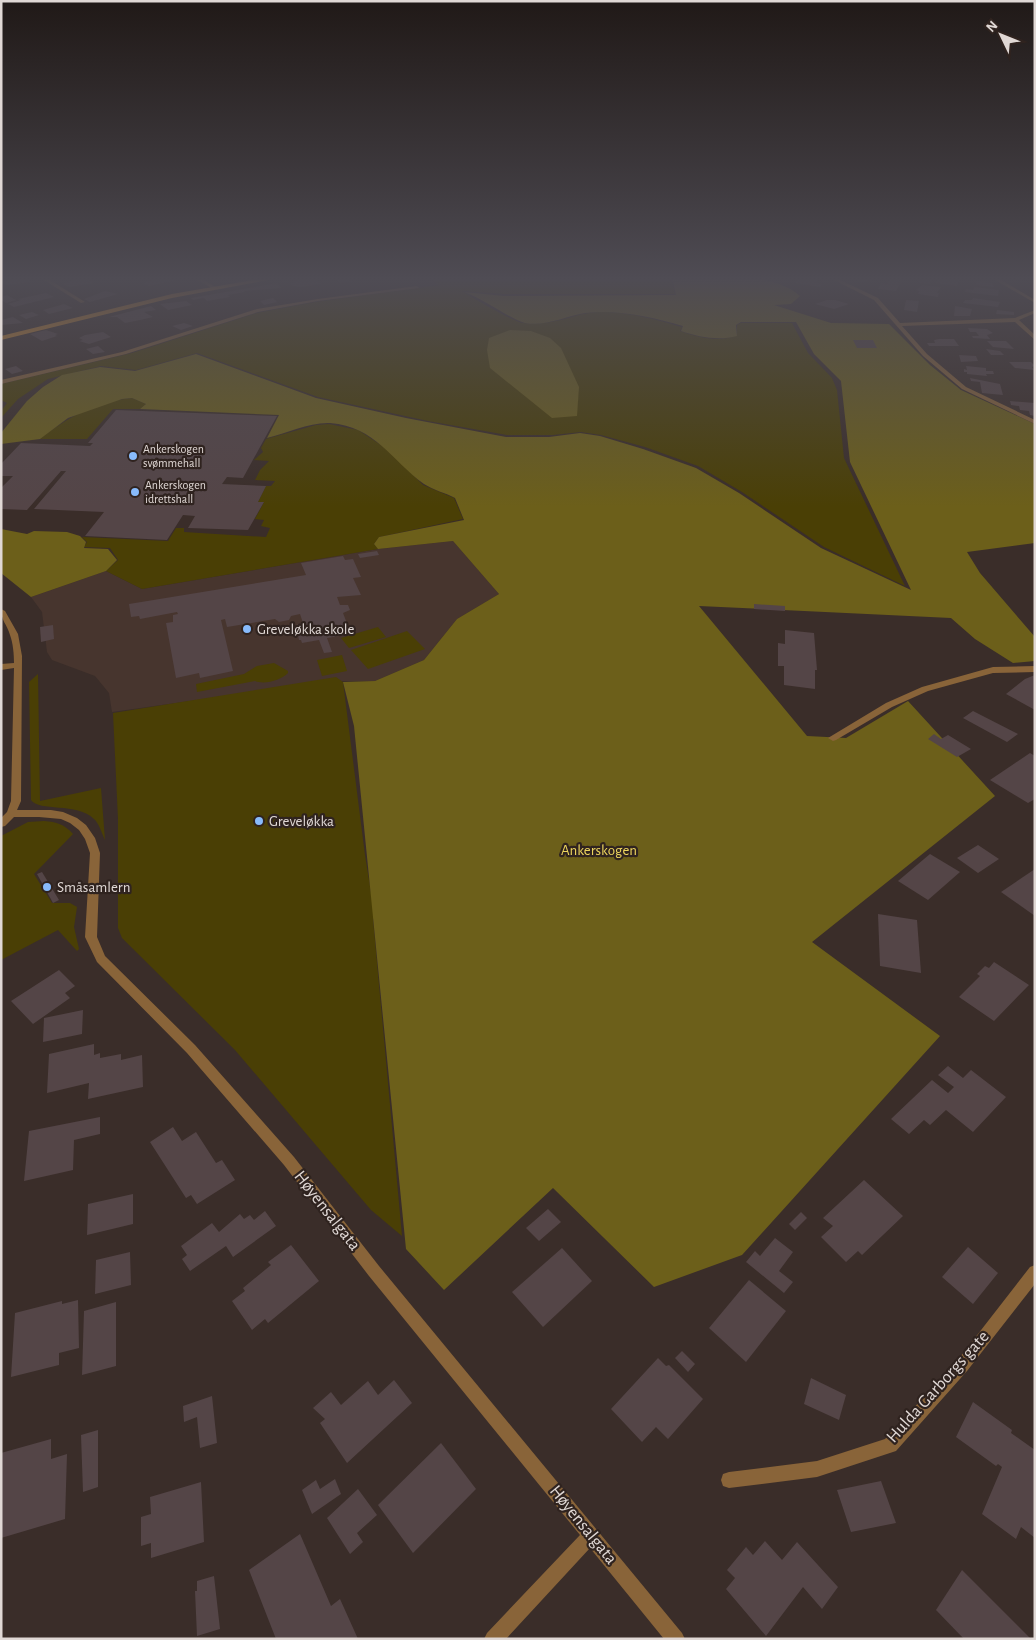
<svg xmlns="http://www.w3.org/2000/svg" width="1036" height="1640" font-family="'Alegreya Sans',sans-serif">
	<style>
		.built { fill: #47352e }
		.green { fill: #4a3f05 }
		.forest { fill: #6c5f1a }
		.building { fill: #544547 }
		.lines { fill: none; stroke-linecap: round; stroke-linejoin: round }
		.street { fill: #896439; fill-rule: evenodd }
		.primary { fill: #e1942c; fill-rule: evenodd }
		.poi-dot { fill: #88bbfc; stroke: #2f231f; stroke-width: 2 }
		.labels { text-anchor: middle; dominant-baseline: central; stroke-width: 4.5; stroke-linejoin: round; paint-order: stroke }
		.far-poi-label { font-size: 12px; fill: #e0d8d5; stroke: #2f231f; text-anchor: start }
		.poi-label { font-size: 15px; fill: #e0d8d5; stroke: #2f231f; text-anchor: start }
		.park-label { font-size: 15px; fill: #edd55e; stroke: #2f231f }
		.near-street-label { font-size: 18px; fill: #e0d8d5; stroke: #2f231f }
	</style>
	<rect width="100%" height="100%" fill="#3a2d29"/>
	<path class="built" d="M453 541 499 594 457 619 424 660 375 681H333L112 712 109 693 95 676 52 660 47 652 42 612 31 597 106 571 142 589 378 549Z"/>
	<g class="green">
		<path d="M671 277 675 294H504L462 291C471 297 514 322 523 323 543 326 564 319 583 314 611 307 655 319 682 327L680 331C697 337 720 343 737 335V325L741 323H792L808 353 832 378 837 390 844 458 905 586 824 547 742 492 698 466 645 447 601 435 581 432 553 435H507L428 421 318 397 197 353 136 370 101 366 48 379 18 399 1 418V411L7 403 1 400V384L132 353 257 313 315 302 440 285 428 278Z"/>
		<path d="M132 398 146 404 140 409H113L87 439H40C66 418 98 401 132 398Z"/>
		<path d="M329 424 358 430 387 449 423 485 454 498 463 519 379 537 374 544 378 549 142 589 106 571 118 560 110 548 84 547 87 542 82 537 168 541 176 528H184V532L266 537 270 528 261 526 264 520 255 519 264 502H258L266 486H271L275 481 255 480 260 470 269 461 254 460 263 452 261 448 266 439 316 425Z"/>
		<path d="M378 627 386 637 349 648 341 638Z"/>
		<path d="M407 631 425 649 368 669 351 650Z"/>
		<path d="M342 655 347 671 322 676 317 660Z"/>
		<path d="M274 663 288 671V673C281 680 265 685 255 681L197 692 196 684 244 674 257 666Z"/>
		<path d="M38 674 40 801 101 788 105 840C102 834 99 823 94 819 77 802 39 812 31 800L29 682Z"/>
		<path d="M336 677 343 682 365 855 375 918 373 919 402 1236 371 1210 235 1050 122 938 118 928V819L113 713Z"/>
		<path d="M44 821C57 822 64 824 73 834L34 874 52 903H70L77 907 74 927 79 949 77 951 58 930 1 960V836L28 822Z"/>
	</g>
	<g class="forest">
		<path d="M672 277C707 277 773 271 800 296L791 304 774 305 831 323 889 324 930 365 961 390 1035 424V543L967 552 980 573 1035 637V661L1013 663 975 639 951 618 699 606 807 736 846 738 908 701 995 796 812 942 940 1036 742 1255 654 1287 553 1188 444 1290 406 1249 354 726 343 682 375 681 424 660 457 619 499 594 453 541 378 549 374 544 379 537 464 520 455 498C446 493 433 490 424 484 391 460 376 427 330 423 310 422 287 433 267 438L279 415 140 409 146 404 132 398 122 399 68 418 40 439 1 444V433L27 401 43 387 62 375 100 367 135 371 196 354 316 398 406 418 506 437H549L580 433 600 436 643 449 696 468 739 493 821 548 911 590 850 462 841 381 814 354 796 322H741L736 325 737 336C719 341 698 337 681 331L683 326C652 317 617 309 585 313 566 316 545 327 525 323 510 319 482 298 464 292L504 296 676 295Z"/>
		<path d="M510 330 531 331 550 338 561 348 579 387 577 416 552 418 490 368 487 350 489 338Z"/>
		<path d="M1 529 27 534 34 531 67 532 80 536 86 542 84 548 108 549 117 560 106 571 31 597 1 573Z"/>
	</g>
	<g class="building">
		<path d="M24 277 32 282 6 285 1 282Z"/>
		<path d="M160 277H171L177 280 149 286 143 283Z"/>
		<path d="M335 277H353L355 279 350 280 352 282 340 283Z"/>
		<path d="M798 277 812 278 818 280 816 283 822 284 820 287 795 283Z"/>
		<path d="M878 277 880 279 861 282 854 278Z"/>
		<path d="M922 277H933L930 284 919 283Z"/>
		<path d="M939 277H940L960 280 957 286 936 283Z"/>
		<path d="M78 278 90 280 95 283 69 287 63 284Z"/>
		<path d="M314 278 321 284 300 287 293 286 290 283H294L292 281Z"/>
		<path d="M890 279 902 280 896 291 878 289 881 283 887 284Z"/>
		<path d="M977 281 992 283 994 287 976 285Z"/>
		<path d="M277 283 281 288 244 291 245 292 228 295 230 297 207 301 204 298 193 300 191 298Z"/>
		<path d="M922 285 941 287 937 293H939L938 297 918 294 919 291 916 290Z"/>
		<path d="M974 287 999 290 998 296 965 292 966 289 973 290Z"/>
		<path d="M105 291 118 294 90 302 84 299Z"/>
		<path d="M46 293 54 297 14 307 8 304 21 300 18 299Z"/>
		<path d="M7 295 16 300 6 303 1 300V297Z"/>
		<path d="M273 298 277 302 264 305 260 301Z"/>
		<path d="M973 298 1000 302 998 307 963 303 965 300H972Z"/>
		<path d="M827 300H835L849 304 834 309 815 304Z"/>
		<path d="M906 300 919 301 917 312 904 310Z"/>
		<path d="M186 301 192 305 168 310 160 304Z"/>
		<path d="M64 304 73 308 49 314 43 310Z"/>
		<path d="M151 306 156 310 144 312 153 317 140 320 125 323 117 317H109Z"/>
		<path d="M955 306 972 309 970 316H954Z"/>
		<path d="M997 310 1014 312V315L996 314Z"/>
		<path d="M32 312 39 315 26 319 19 315Z"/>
		<path d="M13 317 23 323 1 325V320Z"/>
		<path d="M184 323 193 326 181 330 172 326Z"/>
		<path d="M968 328 987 329 993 333 987 335 990 339 973 338 972 336H979L976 332H970Z"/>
		<path d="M46 330 58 334 55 335 57 336 42 341 30 334Z"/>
		<path d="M103 332 111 337 89 344 79 341 83 340 79 338 85 335Z"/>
		<path d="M939 339H954L959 346H929L927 343H935L934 340Z"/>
		<path d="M853 340H873L877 348H857Z"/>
		<path d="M987 341H1006L1014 349 993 347Z"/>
		<path d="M98 346 105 352 93 354 86 349Z"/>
		<path d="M986 349 1000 351 1004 355H991Z"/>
		<path d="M959 355 976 356 978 361 961 362Z"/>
		<path d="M1009 362H1031L1035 366 1032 367 1034 370 1015 368Z"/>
		<path d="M16 366 23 371 12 374 5 369Z"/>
		<path d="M966 366 986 368V371H993L994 374H986L987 376 967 374V372H964V369L967 370Z"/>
		<path d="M970 378 1000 384 1003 395 982 393 980 382 971 381Z"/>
		<path d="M1010 401 1035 403V416L1030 415 1029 411 1020 410 1019 406 1011 405Z"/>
		<path d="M116 410 277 416 243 478 227 477 222 484 266 486 258 502H264L248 530 188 528 195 516 183 515 167 540 85 536 104 512 34 509 66 471H61L27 510 1 509V488L13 476H1V464L21 443 90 446 93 443H88Z"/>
		<path d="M377 551 379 555 360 558 358 554Z"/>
		<path d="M343 556 345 560 353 559 361 577 353 578 361 595 337 597 340 605H348L350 610 343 613 351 634 327 638 332 652 324 653 319 640 302 643 301 640H299L296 625 303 623 300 614 291 616 289 620 279 622 275 619 227 627 225 619 221 620 233 671 200 678 199 673 176 678 166 623 173 622V615L178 614 177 612 140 619 139 616 131 617 129 604 306 575 301 563Z"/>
		<path d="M754 604 785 606V611L754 609Z"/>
		<path d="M53 625 54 639 41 642 40 627Z"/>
		<path d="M785 630 814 633 817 670H815V689L784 685V666H778V643L785 644Z"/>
		<path d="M1035 675V710L1006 694 1025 679Z"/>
		<path d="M973 711 1018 734 1007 742 963 718Z"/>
		<path d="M934 734 941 739 948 735 971 749 957 757 928 739Z"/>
		<path d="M1030 753 1035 756V799L1028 803 990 780Z"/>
		<path d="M978 845 999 859 978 873 957 858Z"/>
		<path d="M930 854 960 872 928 900 898 881Z"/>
		<path d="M1035 869V916L1001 892Z"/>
		<path d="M42 872 59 900 53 903 37 874Z"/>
		<path d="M878 914 917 920 921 973 880 966Z"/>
		<path d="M994 962 1029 985 994 1021 959 997 980 976 977 974 985 966 989 968Z"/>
		<path d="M59 970 75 986 65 993 70 998 33 1024 11 1001Z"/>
		<path d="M83 1010 82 1034 43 1042 44 1018Z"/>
		<path d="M94 1044V1055L100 1053V1058L121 1054V1060L142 1055 143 1087 88 1099 89 1083 47 1093 49 1054Z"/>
		<path d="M948 1066 963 1078 971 1070 1006 1097 973 1132 946 1110 930 1125 924 1120 909 1134 891 1119 932 1080 948 1093 954 1087 938 1075Z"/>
		<path d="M100 1117V1134L74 1140 73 1170 24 1181 29 1131Z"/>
		<path d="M173 1127 182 1141 196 1132 216 1163 222 1160 235 1180 197 1204 191 1195 186 1198 150 1142Z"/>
		<path d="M864 1180 903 1216 862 1255 858 1251 846 1262 821 1237 833 1226 823 1218Z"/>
		<path d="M133 1194V1224L87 1235 88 1204Z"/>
		<path d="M548 1209 561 1222 539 1241 526 1228Z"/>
		<path d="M265 1211 276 1226 233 1257 226 1246 190 1271 182 1259 187 1255 181 1246 212 1223 219 1232 240 1214 244 1219 250 1215 254 1220Z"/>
		<path d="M801 1212 807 1218 795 1230 789 1224Z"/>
		<path d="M775 1238 793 1252 779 1271 793 1282 784 1293 746 1262 755 1251 760 1256Z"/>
		<path d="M291 1245 319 1281 268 1323 265 1319 252 1330 232 1301 245 1291 243 1288 271 1265 268 1262Z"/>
		<path d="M968 1247 998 1273 973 1304 942 1277Z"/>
		<path d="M562 1248 592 1281 543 1327 512 1292Z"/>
		<path d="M130 1252 131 1285 95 1294 96 1260Z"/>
		<path d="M749 1280 786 1311 746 1362 709 1328Z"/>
		<path d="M78 1300 79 1348 59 1353V1365L11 1377 15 1313 62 1301V1304Z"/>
		<path d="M116 1302V1366L82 1375 84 1311Z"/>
		<path d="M682 1351 695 1364 688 1372 675 1358Z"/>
		<path d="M658 1358 666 1366 669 1365 703 1399 668 1439 656 1427 642 1442 611 1409Z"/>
		<path d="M811 1378 846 1395 839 1420 804 1404Z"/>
		<path d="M394 1380 412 1403 347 1463 320 1423 325 1419 313 1408 331 1392 341 1405 368 1381 378 1395Z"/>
		<path d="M212 1396 217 1443 200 1448 197 1417 184 1422 183 1406Z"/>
		<path d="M973 1402 1012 1430 1011 1433 1035 1450V1538L1021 1527 1016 1539 982 1514 1002 1467 998 1464 996 1466 956 1437Z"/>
		<path d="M98 1430V1487L83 1492 81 1435Z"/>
		<path d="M51 1439V1459L67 1454 65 1519 1 1538V1453Z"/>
		<path d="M441 1443 476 1489 413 1553 378 1505Z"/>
		<path d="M335 1479 341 1494 312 1514 302 1490 316 1480 320 1489Z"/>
		<path d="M881 1481 896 1523 851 1532 837 1490Z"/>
		<path d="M201 1482 204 1542 151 1558V1543L141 1546V1517L151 1514 150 1497Z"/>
		<path d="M358 1489 377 1515 357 1533 363 1542 350 1554 327 1518Z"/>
		<path d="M300 1534 331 1606 340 1599 358 1639H276L249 1570Z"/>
		<path d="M765 1541 782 1560 797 1542 838 1587 822 1609 803 1587 766 1636 726 1589 735 1578 727 1570 746 1547 753 1555Z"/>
		<path d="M962 1570 1031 1639H964L936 1610Z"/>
		<path d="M214 1576 220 1629 197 1636 195 1591H197V1581Z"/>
	</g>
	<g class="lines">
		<g class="street">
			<path d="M39 277H45L85 302 81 303Z"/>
			<path d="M193 277H199L217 288 213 289Z"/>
			<path d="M828 277H834L878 298 900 323 1015 318 1035 310V313L1019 320 1035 335V340L1015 322 902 326 927 354 966 387 1035 420V424L962 389 923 356 874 300Z"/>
			<path d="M990 277H996L1035 300V303Z"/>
			<path d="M417 286 419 288 318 301 258 312 126 354 1 384V380L122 352 257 309 318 299Z"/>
			<path d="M1 609 5 611 18 634 22 656 21 801 17 810H51L63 812 77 818 86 825 95 838 100 853 97 937 105 956 195 1045 294 1157 379 1266 682 1633 685 1639H664L590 1548 506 1639H484L487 1633 580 1535 369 1276 284 1165 187 1053 97 962 85 937 90 853 85 839 79 830 70 823 61 819 39 817H14L5 826 1 827V818L7 812 11 801 14 668 1 670V664L14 663C14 654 13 643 10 635 7 624 1 621 1 609Z"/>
			<path d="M1035 666V672L993 673 928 691 892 707 836 740 833 741 828 738 886 703 922 687 993 667Z"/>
			<path d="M1035 1265V1284L967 1371 896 1451 817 1477 729 1488 723 1486 721 1480 723 1474 729 1472 817 1461 885 1439 957 1361 1030 1267Z"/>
		</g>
		<path class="primary" d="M270 277H284L172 298 1 340V336L172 294Z"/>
	</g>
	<linearGradient id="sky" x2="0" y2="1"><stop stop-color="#201917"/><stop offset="0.55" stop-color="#4f4c54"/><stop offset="1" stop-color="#4f4c54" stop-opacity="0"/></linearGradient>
	<rect width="1036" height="507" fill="url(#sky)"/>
	<g class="poi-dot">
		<circle cx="133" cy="456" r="5"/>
		<circle cx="135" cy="492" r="5"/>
		<circle cx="247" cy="629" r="5"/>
		<circle cx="259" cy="821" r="5"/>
		<circle cx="47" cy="887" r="5"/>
	</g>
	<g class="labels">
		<g class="far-poi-label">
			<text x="143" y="449">Ankerskogen<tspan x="143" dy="14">svømmehall</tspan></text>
			<text x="145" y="485">Ankerskogen<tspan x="145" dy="14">idrettshall</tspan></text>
		</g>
		<g class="poi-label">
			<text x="257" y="629">Greveløkka skole</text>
			<text x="269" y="821">Greveløkka</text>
			<text x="57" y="887">Småsamlern</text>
		</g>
		<g class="park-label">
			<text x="599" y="850">Ankerskogen</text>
		</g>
		<g class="near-street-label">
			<text transform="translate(327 1211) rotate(52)">Høyensalgata</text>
			<text transform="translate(938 1387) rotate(-48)">Hulda Garborgs gate</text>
			<text transform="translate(583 1525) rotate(51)">Høyensalgata</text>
		</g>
	</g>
	<rect width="1036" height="1640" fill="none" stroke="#e0d8d5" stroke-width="5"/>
	<g transform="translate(1001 35) rotate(313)" stroke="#2f231f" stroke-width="4" paint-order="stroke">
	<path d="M0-4L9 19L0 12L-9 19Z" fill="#e0d8d5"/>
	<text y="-8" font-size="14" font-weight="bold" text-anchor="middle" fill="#e0d8d5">N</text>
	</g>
</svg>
